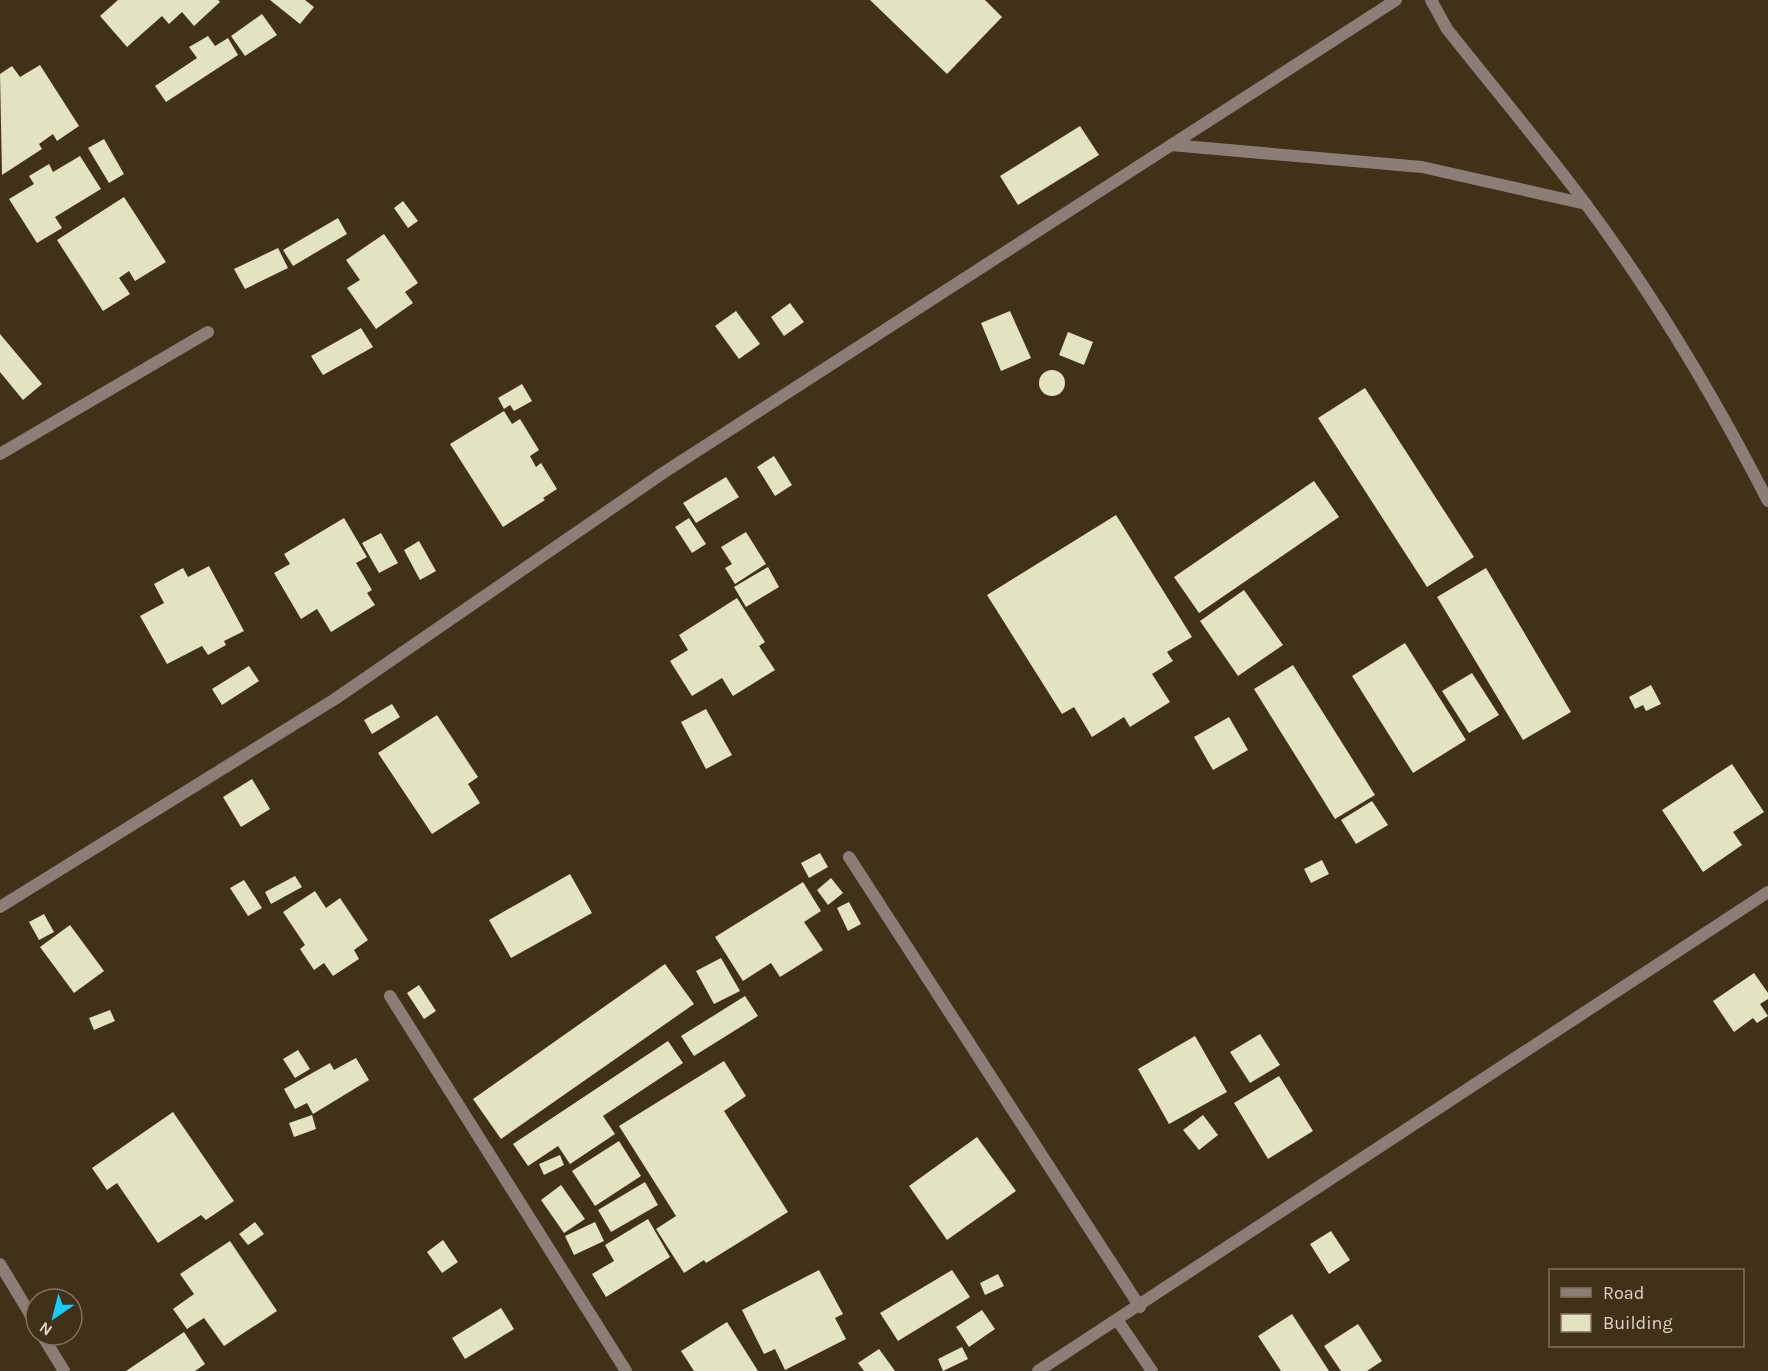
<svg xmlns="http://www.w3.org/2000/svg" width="1768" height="1371" font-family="Karla,sans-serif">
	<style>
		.building { fill: #e3e2c1 }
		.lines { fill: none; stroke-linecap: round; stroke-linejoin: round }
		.street { stroke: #8c7e77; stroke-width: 12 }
	</style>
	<rect width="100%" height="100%" fill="#413119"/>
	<g class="building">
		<path d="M118 0H218L220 2 194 26 182 12 169 24 162 16 127 47 100 16Z"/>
		<path d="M270 0H305L314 7 300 24Z"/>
		<path d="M870 0H985L1002 17 947 74Z"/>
		<path d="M262 14 277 35 245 56 231 36Z"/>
		<path d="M208 36 215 46 228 38 238 55 166 102 155 86 197 58 189 47Z"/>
		<path d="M40 65 79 126 57 141 53 134 39 144 42 149 2 175 0 74 12 66 20 77Z"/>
		<path d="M1080 126 1099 155 1018 205 1000 176Z"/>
		<path d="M104 139 124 174 109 183 88 148Z"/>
		<path d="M80 156 101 189 55 217 62 228 37 243 9 199 34 184 29 176 49 164 53 172Z"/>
		<path d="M124 197 166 262 135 281 129 271 119 278 130 294 103 311 57 240Z"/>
		<path d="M403 201 418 221 408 228 394 208Z"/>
		<path d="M338 218 347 234 293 266 283 250Z"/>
		<path d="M384 234 418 283 405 292 413 303 376 329 347 288 360 280 346 260Z"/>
		<path d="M278 248 288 268 245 289 234 269Z"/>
		<path d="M790 303 804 322 784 336 771 317Z"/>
		<path d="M736 311 760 344 739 359 715 326Z"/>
		<path d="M1010 311 1031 358 1001 371 981 323Z"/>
		<path d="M361 328 373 347 323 375 311 356Z"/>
		<path d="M1068 332 1093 342 1084 365 1059 355Z"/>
		<path d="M0 334 42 384 23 400 0 372Z"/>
		<circle cx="1052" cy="383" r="13"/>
		<path d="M522 384 532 401 514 411 510 405 504 409 498 398Z"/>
		<path d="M1365 388 1474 557 1427 587 1318 418Z"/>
		<path d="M504 411 512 424 520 419 539 450 530 456 536 467 541 463 557 489 543 498 545 500 503 527 450 444Z"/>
		<path d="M774 456 792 485 775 496 757 467Z"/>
		<path d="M726 477 739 497 696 523 683 503Z"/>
		<path d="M1314 481 1339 517 1199 613 1174 577Z"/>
		<path d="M1116 515 1192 637 1167 652 1173 661 1152 674 1170 702 1130 727 1124 717 1092 737 1074 707 1062 714 987 595Z"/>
		<path d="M344 518 367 557 356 563 372 590 367 593 375 605 331 632 317 609 301 619 274 573 290 564 284 554Z"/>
		<path d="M689 518 706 544 692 553 675 527Z"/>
		<path d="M746 532 766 564 735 584 725 568 732 564 721 547Z"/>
		<path d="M381 533 398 563 379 573 362 543Z"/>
		<path d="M419 541 436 571 420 580 404 550Z"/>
		<path d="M209 566 244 631 224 641 226 645 208 655 202 646 167 664 140 616 164 603 154 584 183 568 188 577Z"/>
		<path d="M768 567 779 587 746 607 734 587Z"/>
		<path d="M1486 568 1571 712 1523 740 1437 597Z"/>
		<path d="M1244 590 1283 645 1238 676 1200 621Z"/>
		<path d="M737 598 765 642 759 646 775 670 733 696 722 678 692 696 670 661 688 650 679 635Z"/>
		<path d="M1405 643 1466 740 1413 773 1352 676Z"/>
		<path d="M1293 665 1375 795 1335 819 1254 689Z"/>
		<path d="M249 666 259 681 222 705 212 689Z"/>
		<path d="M1472 673 1499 715 1469 733 1442 691Z"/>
		<path d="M1651 685 1661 704 1646 711 1643 705 1635 709 1629 697Z"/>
		<path d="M392 704 400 717 372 734 364 720Z"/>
		<path d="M706 709 732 755 706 769 681 722Z"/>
		<path d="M437 715 478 777 468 784 480 803 432 834 378 753Z"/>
		<path d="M1229 717 1248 750 1213 770 1194 737Z"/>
		<path d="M1732 764 1764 812 1733 832 1742 845 1703 872 1662 810Z"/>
		<path d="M252 779 270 809 241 827 223 797Z"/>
		<path d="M1372 801 1388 825 1356 844 1341 820Z"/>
		<path d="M820 853 828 867 809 878 801 863Z"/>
		<path d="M1322 860 1329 874 1311 883 1304 869Z"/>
		<path d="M570 874 592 913 511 958 489 920Z"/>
		<path d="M295 876 302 887 271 904 265 892Z"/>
		<path d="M831 878 843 893 828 905 817 890Z"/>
		<path d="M244 880 262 908 248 916 230 888Z"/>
		<path d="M803 882 821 911 804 922 823 950 780 977 771 963 743 981 715 937Z"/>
		<path d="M315 891 326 908 340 898 368 940 354 950 359 959 333 976 324 963 314 970 300 949 305 945 283 912Z"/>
		<path d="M849 902 861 924 848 931 837 908Z"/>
		<path d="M44 914 54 932 39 940 29 922Z"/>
		<path d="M70 925 104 971 74 993 40 947Z"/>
		<path d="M721 958 740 991 714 1004 696 971Z"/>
		<path d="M665 964 694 1004 501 1139 473 1099Z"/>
		<path d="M1754 973 1768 993V999L1760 1004 1768 1016 1757 1023 1753 1018 1734 1032 1713 1001Z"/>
		<path d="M419 985 436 1011 424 1019 407 993Z"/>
		<path d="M745 996 758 1016 694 1056 681 1036Z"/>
		<path d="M110 1010 115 1021 94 1030 89 1018Z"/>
		<path d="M1260 1034 1280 1065 1250 1083 1230 1052Z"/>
		<path d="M1195 1036 1227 1092 1169 1124 1138 1069Z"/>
		<path d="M668 1041 683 1063 603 1116 615 1134 570 1164 558 1146 528 1166 513 1144Z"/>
		<path d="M298 1050 310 1069 295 1078 283 1059Z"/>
		<path d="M356 1058 369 1080 313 1114 307 1103 295 1109 284 1089 330 1063 334 1070Z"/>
		<path d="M724 1061 746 1096 724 1111 788 1212 706 1263 704 1260 684 1273 656 1229 676 1216 619 1126Z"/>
		<path d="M1279 1076 1313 1131 1268 1159 1234 1103Z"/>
		<path d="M173 1112 234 1201 206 1220 201 1215 158 1243 117 1183 107 1190 92 1168Z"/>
		<path d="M312 1115 316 1129 294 1137 289 1123Z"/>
		<path d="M1203 1115 1218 1135 1199 1150 1183 1130Z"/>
		<path d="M977 1137 1016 1191 947 1240 909 1186Z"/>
		<path d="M619 1141 641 1176 595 1206 572 1171Z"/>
		<path d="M560 1155 564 1165 544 1175 539 1164Z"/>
		<path d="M645 1182 658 1205 611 1232 598 1210Z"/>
		<path d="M561 1185 585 1219 564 1233 541 1200Z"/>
		<path d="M648 1219 670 1257 606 1297 592 1274 614 1261 605 1245Z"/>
		<path d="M255 1222 264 1234 248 1245 239 1234Z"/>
		<path d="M595 1222 604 1241 574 1255 565 1236Z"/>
		<path d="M1331 1231 1350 1260 1329 1274 1310 1244Z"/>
		<path d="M443 1240 458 1262 442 1273 427 1252Z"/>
		<path d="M230 1241 277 1311 224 1346 204 1318 187 1329 173 1309 194 1294 180 1274Z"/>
		<path d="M819 1270 843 1314 835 1318 846 1339 785 1370 775 1349 764 1354 742 1310Z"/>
		<path d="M952 1270 970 1297 898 1341 880 1313Z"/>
		<path d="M998 1274 1004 1286 985 1295 980 1283Z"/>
		<path d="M501 1308 514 1329 465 1359 452 1338Z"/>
		<path d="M982 1310 995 1329 969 1347 956 1327Z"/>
		<path d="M1292 1314 1329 1371H1281L1258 1336Z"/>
		<path d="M727 1322 758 1371H694L681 1351Z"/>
		<path d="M1358 1324 1382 1361 1367 1371H1341L1324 1346Z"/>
		<path d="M184 1332 205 1364 195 1371H126Z"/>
		<path d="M962 1347 968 1359 943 1371 938 1359Z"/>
		<path d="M879 1349 895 1371H864L858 1363Z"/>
	</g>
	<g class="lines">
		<g class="street">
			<path d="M1431 0 1447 29C1493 87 1541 144 1585 203 1655 297 1715 398 1768 501"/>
			<path d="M1171 145 1422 167 1586 204"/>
			<path d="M0 454 208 332"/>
			<path d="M849 857 1140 1307"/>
			<path d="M0 907 335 699 663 473 1396 0"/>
			<path d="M390 996 626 1371"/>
			<path d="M0 1264 36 1324"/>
			<path d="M1118 1321 1152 1371"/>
			<path d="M42 1335 64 1371"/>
			<path d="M1038 1371 1768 892"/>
		</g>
	</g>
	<rect x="1549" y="1269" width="195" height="78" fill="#413119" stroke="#80735f" stroke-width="1.5"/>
	<rect x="1561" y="1288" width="30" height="9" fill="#8c7e77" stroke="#80735f" stroke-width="1.5"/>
	<text x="1603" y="1299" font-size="18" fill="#dfd5c7">Road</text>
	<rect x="1561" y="1314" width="30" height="18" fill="#e3e2c1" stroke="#80735f" stroke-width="1.5"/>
	<text x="1603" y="1329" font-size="18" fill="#dfd5c7">Building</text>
	<g transform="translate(54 1317) rotate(215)"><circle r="28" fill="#413119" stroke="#80735f" stroke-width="1.5"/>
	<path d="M0-4.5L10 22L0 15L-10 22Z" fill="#19cafc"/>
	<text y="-9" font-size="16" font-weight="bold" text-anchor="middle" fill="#dfd5c7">N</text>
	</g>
</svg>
